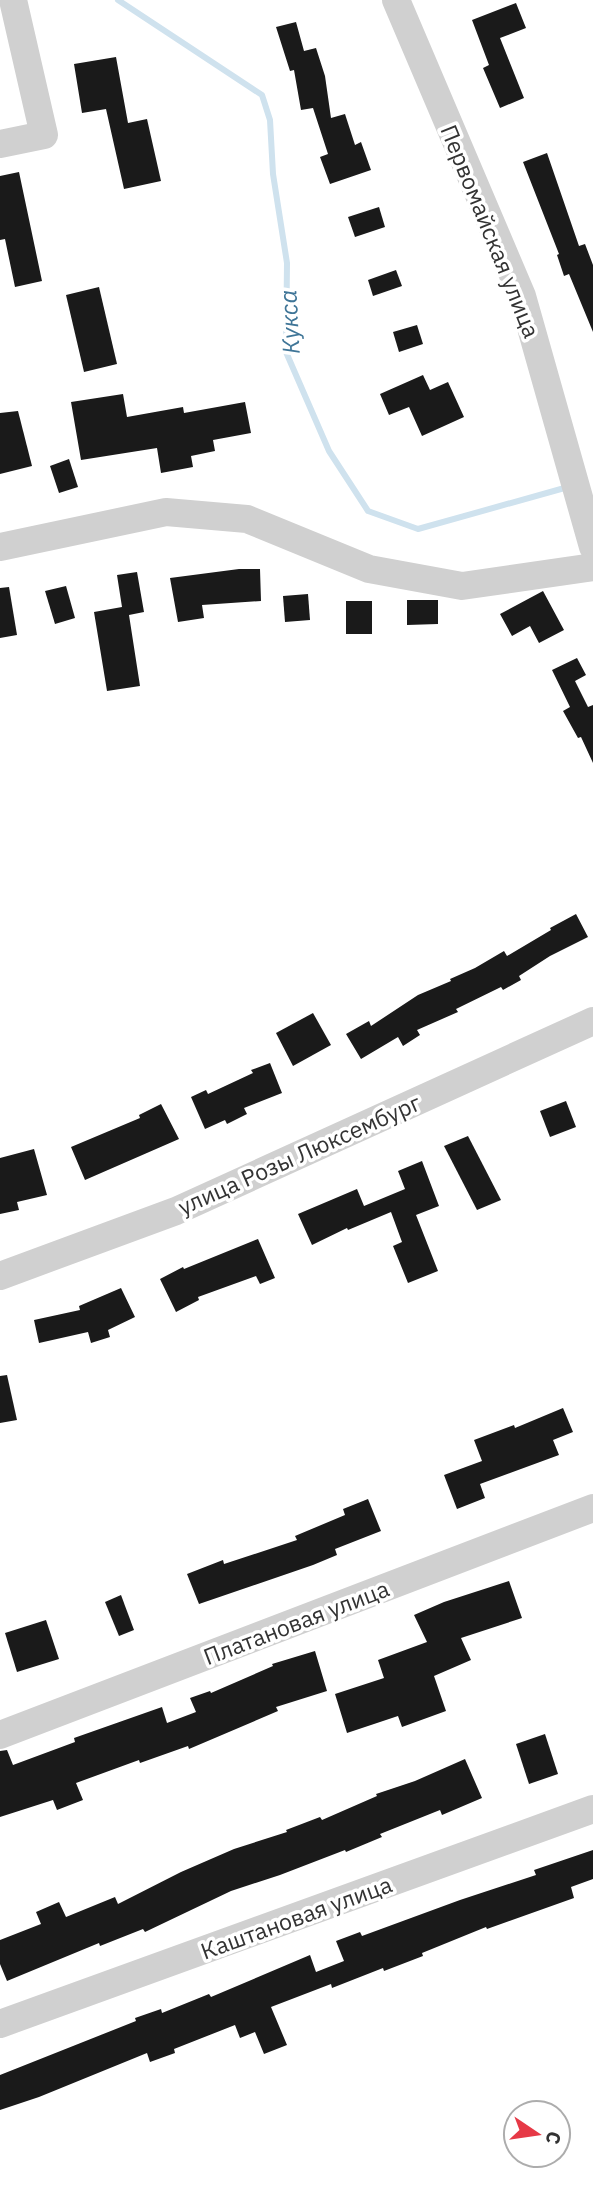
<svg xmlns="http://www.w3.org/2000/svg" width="593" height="2190" font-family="'IBM Plex Sans',sans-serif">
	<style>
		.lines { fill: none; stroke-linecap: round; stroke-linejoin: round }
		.stream { stroke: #cfe2ee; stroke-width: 6 }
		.building { fill: #1a1a1a }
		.minor { stroke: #d0d0d0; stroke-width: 28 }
		.labels { text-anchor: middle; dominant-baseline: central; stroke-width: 7; stroke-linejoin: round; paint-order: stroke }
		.street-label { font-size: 23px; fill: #333; stroke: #fff }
		.water-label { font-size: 24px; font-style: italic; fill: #3f7597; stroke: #fff }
	</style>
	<rect width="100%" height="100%" fill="#fff"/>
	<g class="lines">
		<path class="stream" d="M118 0 262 95 270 120 273 174 287 263 286 352 329 451 368 511 418 529 568 487"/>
	</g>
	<g class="building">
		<path d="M516 3 526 28 500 38 524 98 500 108 483 68 489 65 472 20Z"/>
		<path d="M296 22 304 51 316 48 325 76 331 118 345 114 355 145 361 142 371 170 330 184 320 157 328 154 313 108 301 110 294 70 290 71 276 27Z"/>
		<path d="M116 57 128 123 147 119 161 181 124 189 106 109 82 113 74 64Z"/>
		<path d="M547 153 579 246 585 244 593 265V332L569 274 564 276 557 255 559 254 523 162Z"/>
		<path d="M19 172 42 281 15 287 5 239 0 240V176Z"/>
		<path d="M379 207 385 227 355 237 348 217Z"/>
		<path d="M396 270 402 286 373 296 368 280Z"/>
		<path d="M99 287 117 364 84 372 66 295Z"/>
		<path d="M417 325 423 344 399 352 393 332Z"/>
		<path d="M423 375 430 390 448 382 464 417 422 436 409 407 389 415 380 394Z"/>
		<path d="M123 394 127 417 183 407 184 413 245 402 251 433 213 440 215 451 191 456 193 467 161 473 157 448 81 460 71 402Z"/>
		<path d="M18 411 32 466 0 474V413Z"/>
		<path d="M69 459 78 487 59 493 50 466Z"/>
		<path d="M239 569H260L261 601 202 605 204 618 178 622 170 578Z"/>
		<path d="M137 572 144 612 129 615 140 686 107 691 94 612 122 607 117 575Z"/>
		<path d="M66 586 75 618 55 624 45 591Z"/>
		<path d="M9 587 17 635 0 638V588Z"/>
		<path d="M543 591 564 630 539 643 530 626 512 636 500 614Z"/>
		<path d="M308 594 310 620 285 622 283 596Z"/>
		<path d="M407 600H438V624L407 625Z"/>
		<rect x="346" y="601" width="26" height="33"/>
		<path d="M577 658 586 675 575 681 588 707 593 705V763L581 737 578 738 563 711 570 707 552 670Z"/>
		<path d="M576 914 588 937 550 956 519 976 521 980 503 990 501 987 456 1009 458 1012 417 1030 420 1035 403 1046 398 1037 361 1059 346 1034 369 1021 371 1026 418 995 451 981 450 979 475 968 504 951 507 956 551 930 550 928Z"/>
		<path d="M313 1013 331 1045 293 1066 276 1033Z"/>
		<path d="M270 1063 282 1093 244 1108 247 1114 227 1124 225 1120 205 1129 191 1097 206 1090 208 1094 253 1073 251 1070Z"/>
		<path d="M566 1101 576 1127 550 1137 540 1111Z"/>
		<path d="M161 1104 179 1139 85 1180 71 1147 140 1118 139 1115Z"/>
		<path d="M468 1136 501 1200 477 1210 444 1146Z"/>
		<path d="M34 1149 47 1195 17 1202 19 1210 0 1214V1158Z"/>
		<path d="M422 1161 439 1206 416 1215 438 1271 408 1283 393 1246 402 1242 391 1212 348 1230 347 1228 312 1245 298 1214 357 1189 364 1206 405 1189 398 1171Z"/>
		<path d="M258 1239 275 1278 260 1284 256 1276 198 1297 199 1300 176 1312 160 1279 183 1267 184 1269Z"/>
		<path d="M121 1288 135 1317 108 1330 110 1337 91 1343 88 1332 39 1343 34 1320 80 1310 79 1306Z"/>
		<path d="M7 1375 17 1420 0 1423V1376Z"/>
		<path d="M563 1408 573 1432 553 1440 559 1455 480 1484 485 1498 457 1509 444 1475 482 1461 474 1440 514 1425 515 1428Z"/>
		<path d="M368 1499 381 1531 335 1549 337 1555 313 1565 199 1604 187 1574 223 1560 224 1564 297 1540 295 1536 345 1515 343 1509Z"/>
		<path d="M509 1581 522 1618 461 1638 471 1660 434 1676 446 1711 402 1727 398 1716 347 1733 335 1694 384 1678 378 1660 427 1642 414 1615 444 1602Z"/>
		<path d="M121 1595 134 1630 119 1636 105 1602Z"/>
		<path d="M46 1620 59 1659 17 1672 5 1633Z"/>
		<path d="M315 1651 327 1691 276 1707 278 1711 189 1749 188 1746 140 1763 139 1760 76 1783 83 1800 57 1810 53 1800 0 1817V1751L7 1750 13 1765 75 1742 74 1738 162 1707 167 1723 196 1712 190 1698 210 1691 211 1693 273 1666 272 1664Z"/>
		<path d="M545 1734 558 1774 529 1784 516 1744Z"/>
		<path d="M465 1759 482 1798 442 1815 440 1810 380 1834 382 1837 346 1852 345 1850 280 1875 231 1891 145 1932 143 1929 100 1946 99 1943 7 1981 0 1964V1940L41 1924 36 1912 59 1902 66 1917 115 1897 118 1904 181 1872 234 1849 287 1832 286 1830 320 1817 322 1820 377 1796 376 1794 415 1781Z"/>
		<path d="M593 1850V1879L571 1887 574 1898 487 1929 486 1927 422 1953 423 1956 384 1971 383 1968 332 1988 331 1984 271 2007 287 2045 264 2054 255 2032 240 2038 235 2025 174 2049 175 2053 150 2062 147 2053 39 2097 0 2110V2075L136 2021 135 2018 161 2009 162 2013 209 1994 211 1997 310 1955 316 1972 344 1961 336 1941 360 1932 362 1936 460 1900 536 1875 534 1870Z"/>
	</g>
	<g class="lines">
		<g class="minor">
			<path d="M396 0 522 296 593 547"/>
			<path d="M0 144 44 135 13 0"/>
			<path d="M0 547 166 512 247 519 369 569 462 586 593 567"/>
			<path d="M0 1276 176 1211 593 1021"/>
			<path d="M0 1735 593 1508"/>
			<path d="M0 2024 593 1809"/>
		</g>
	</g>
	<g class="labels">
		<g class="street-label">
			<text transform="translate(491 231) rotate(68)">Первомайская улица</text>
			<text transform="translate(299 1154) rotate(-24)">улица Розы Люксембург</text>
			<text transform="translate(296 1622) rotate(-21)">Платановая улица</text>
			<text transform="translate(296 1917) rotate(-20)">Каштановая улица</text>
		</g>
		<g class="water-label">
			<text transform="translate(289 322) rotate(-93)">Кукса</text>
		</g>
	</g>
	<g transform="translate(537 2134) rotate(103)"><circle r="33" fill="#ffffff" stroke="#adadad" stroke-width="2"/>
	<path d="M0-5L12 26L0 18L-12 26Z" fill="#e63946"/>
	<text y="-10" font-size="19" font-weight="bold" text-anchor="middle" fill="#333333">С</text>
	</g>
</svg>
